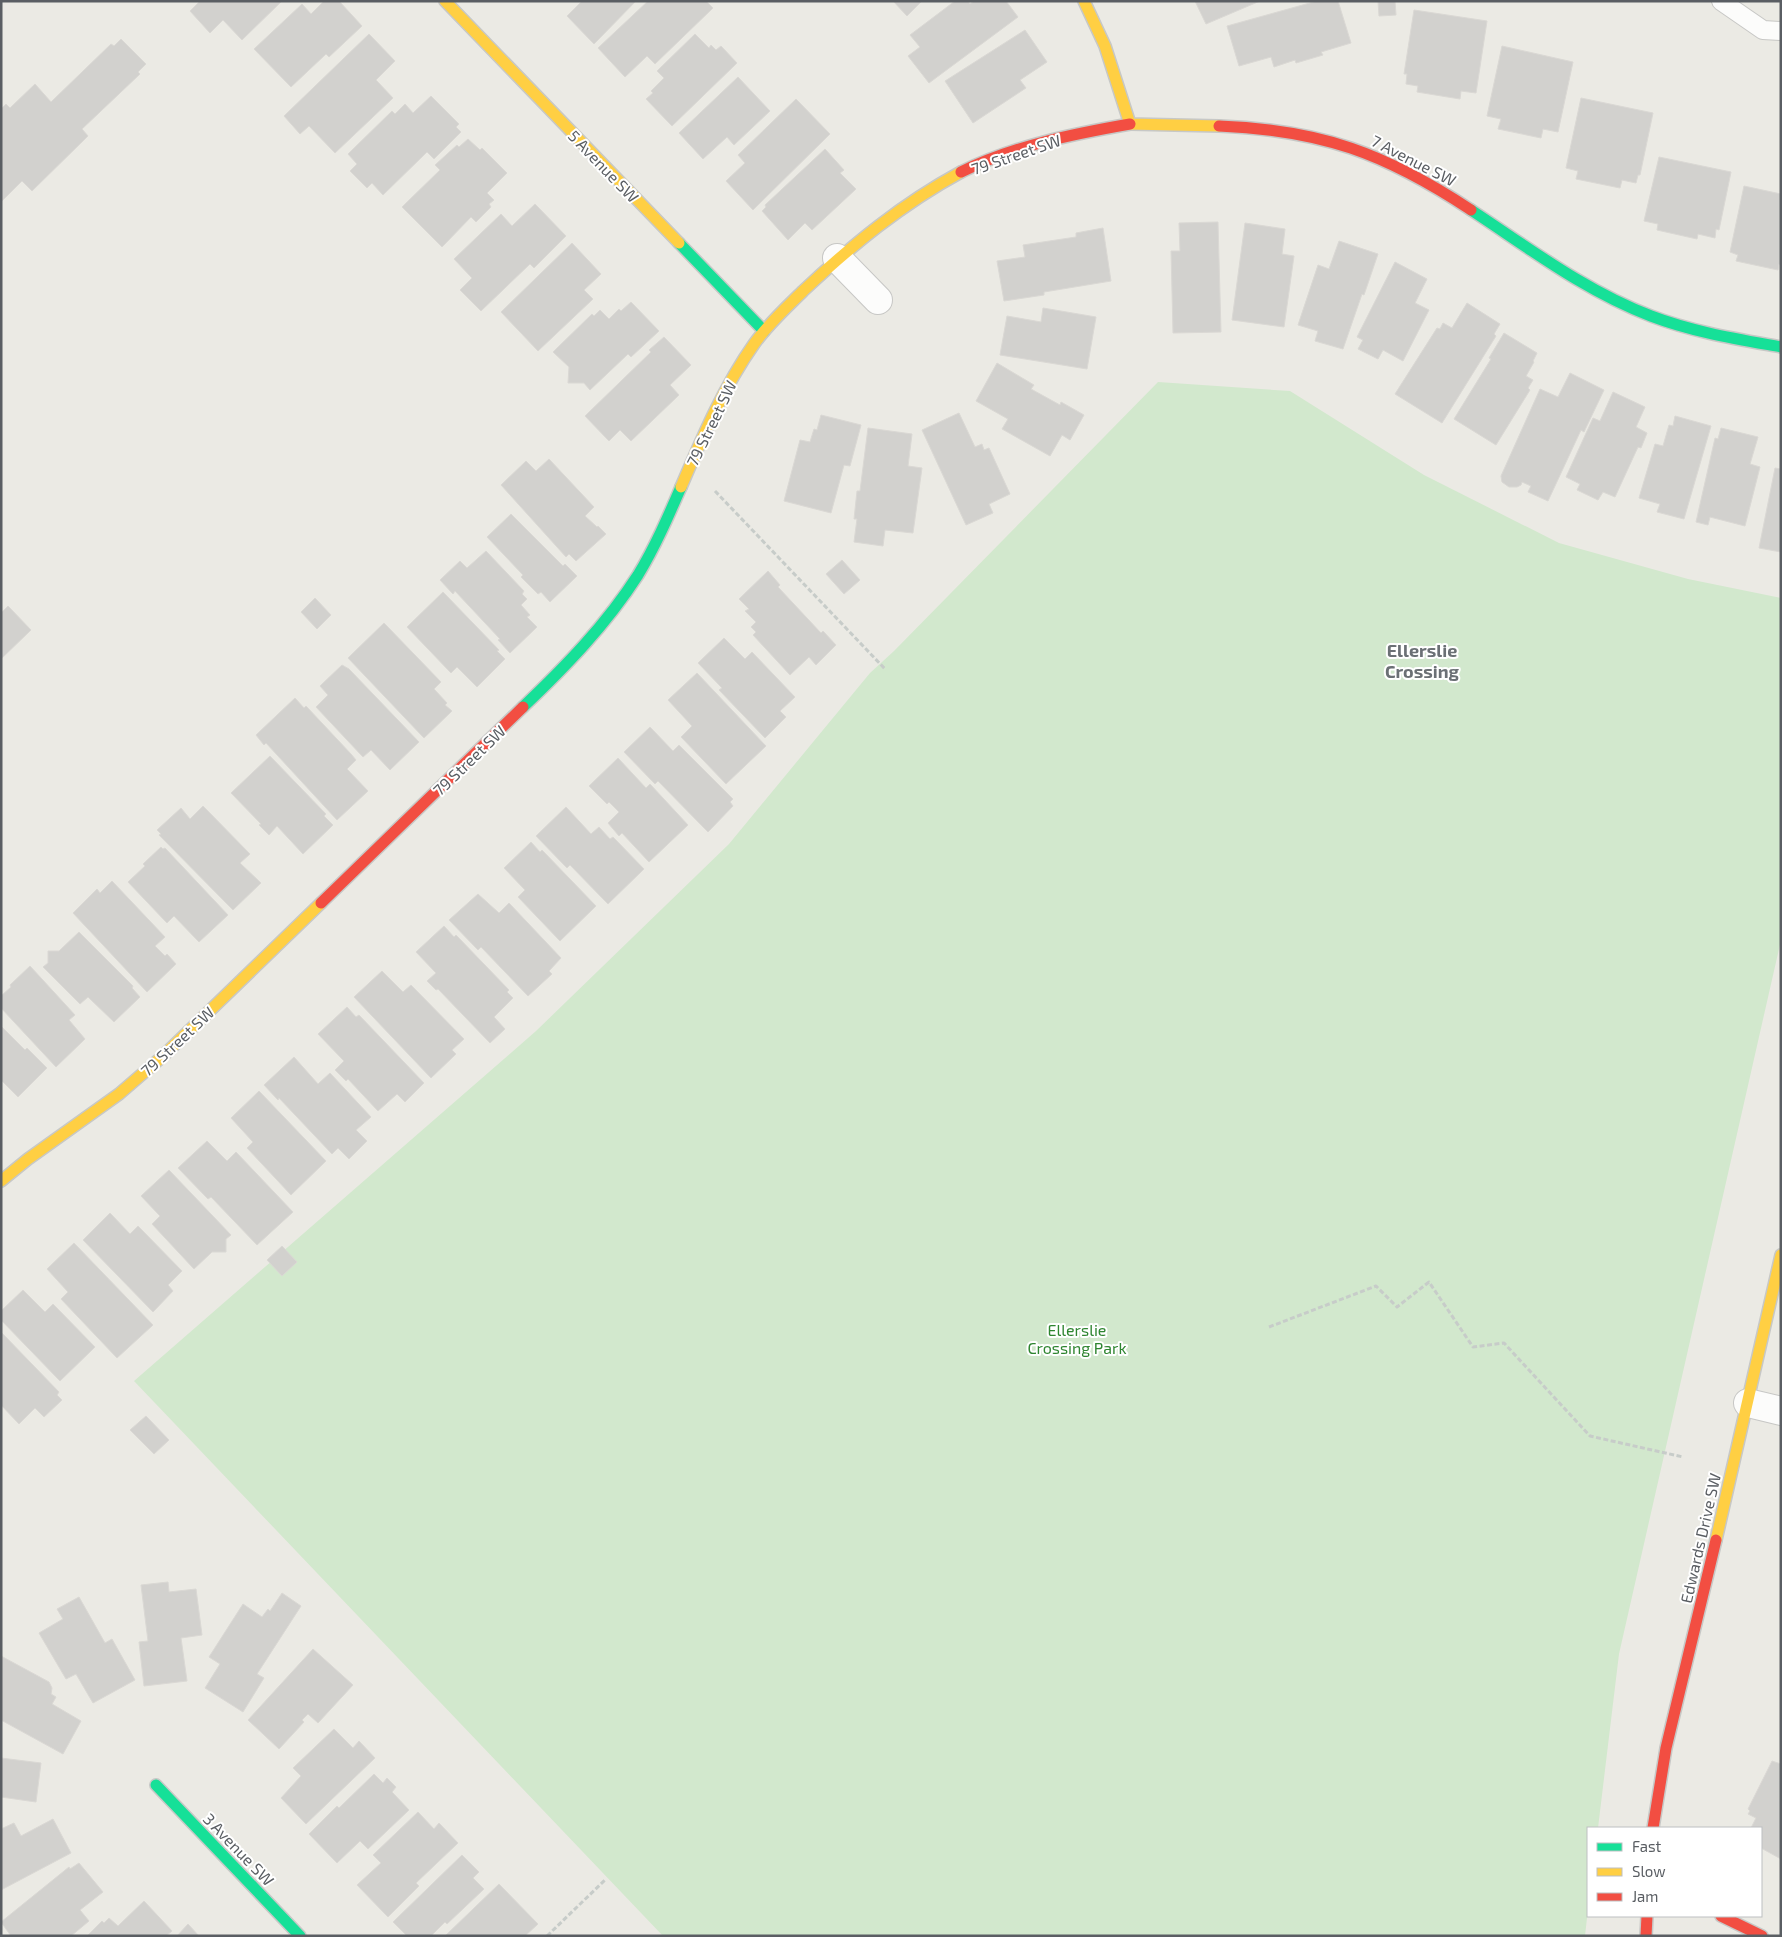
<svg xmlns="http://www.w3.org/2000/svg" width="1782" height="1937" font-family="'Exo 2',sans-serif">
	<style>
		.green { fill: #d2e8cd }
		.building { fill: #d2d1ce; stroke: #dad8d4 }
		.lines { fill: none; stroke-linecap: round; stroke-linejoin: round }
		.lane-casing { stroke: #c7c7c5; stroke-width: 20 }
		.street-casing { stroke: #c7c7c5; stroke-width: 30 }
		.fast-casing { stroke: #c7c8c6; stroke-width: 14 }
		.slow-casing { stroke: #c7c8c6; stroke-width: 14 }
		.jam-casing { stroke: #c7c8c6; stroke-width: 14 }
		.path { stroke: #c7ccc9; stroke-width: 3; stroke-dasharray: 5 2.5; stroke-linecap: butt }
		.lane { stroke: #fcfcfb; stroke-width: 18 }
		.street { stroke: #fcfcfb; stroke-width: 28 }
		.fast { stroke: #16e098; stroke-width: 11 }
		.slow { stroke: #ffcf43; stroke-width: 11 }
		.jam { stroke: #f24e42; stroke-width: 11 }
		.labels { text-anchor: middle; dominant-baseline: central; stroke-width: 4; stroke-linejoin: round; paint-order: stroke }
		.street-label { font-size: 16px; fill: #5a5e63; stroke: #fff }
		.park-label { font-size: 16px; fill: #2e8530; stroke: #fff }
		.neighbourhood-label { font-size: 18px; font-weight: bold; fill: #6b7075; stroke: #fff }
	</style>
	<rect width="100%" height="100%" fill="#ebeae4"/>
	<path class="green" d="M1158 382 1290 391 1424 475 1559 543 1688 579 1781 598V940L1619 1654 1598 1828H1588V1909L1585 1936H663L134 1381 536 1031 729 844 870 673 894 651Z"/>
	<g class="building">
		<path d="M200 1H282L242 40 223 20 210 33 190 11Z"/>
		<path d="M324 1H339L362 26 329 57 326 54 291 87 254 49 302 4 311 14Z"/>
		<path d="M582 1H636L594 44 567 16Z"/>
		<path d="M648 1H706L713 8 655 64 647 56 625 77 598 48Z"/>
		<path d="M893 1H922L907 16Z"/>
		<path d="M955 1H968L970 4 974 1H1006L1018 17 929 83 908 56 920 47 910 35Z"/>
		<path d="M1195 1H1260L1206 24Z"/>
		<path d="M1317 1H1338L1351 43 1321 52 1323 55 1296 63 1295 60 1274 67 1271 57 1239 66 1227 26Z"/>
		<path d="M1378 1H1395L1396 15 1379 16Z"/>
		<path d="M1414 10 1487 21 1476 93 1461 91 1460 99 1417 92 1418 86 1406 84 1407 74H1404Z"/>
		<path d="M1025 30 1047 62 1020 80 1026 88 973 123 945 81Z"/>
		<path d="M369 34 395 61 376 80 393 98 335 153 309 126 300 134 284 116Z"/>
		<path d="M695 34 709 48 711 45 716 50 721 46 737 63 672 126 646 99 653 93 651 91 664 78 657 71Z"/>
		<path d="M121 39 146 64 138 72 140 74 82 129 88 136 32 191 22 181 1 202V109L6 104 10 108 35 84 51 102 111 44 114 46Z"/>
		<path d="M1502 46 1573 62 1558 132 1543 129 1541 138 1498 129 1501 119 1487 116Z"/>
		<path d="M738 77 770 111 734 145 727 137 703 159 679 133Z"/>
		<path d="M431 96 459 124 456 127 461 132 434 159 427 152 383 195 372 183 367 188 350 171 357 164 348 154 392 111 395 114 405 104 413 113Z"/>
		<path d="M1581 98 1653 113 1640 175H1638L1636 183 1622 180 1620 188 1576 179 1578 171 1566 168Z"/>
		<path d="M796 99 830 134 753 210 726 181 745 163 738 155Z"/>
		<path d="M468 139 480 150 482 148 507 173 487 193 494 200 489 204 491 207 476 222 471 217 442 247 402 207 440 170 435 165 457 145 459 147Z"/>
		<path d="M825 149 844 170 840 173 856 189 812 230 805 223 788 240 762 211 766 207 765 205Z"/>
		<path d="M1659 157 1731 172 1719 230 1716 229 1715 238 1698 234 1697 239 1657 230 1658 224 1644 221Z"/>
		<path d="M1744 186 1781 194V265L1779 264 1778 270 1736 261 1738 255 1730 252Z"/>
		<path d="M535 204 566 236 534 268 530 264 481 311 460 290 472 278 454 259 501 214 512 226Z"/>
		<path d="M1218 222 1221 332 1173 333 1171 251H1180L1179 223Z"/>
		<path d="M1245 223 1285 229 1282 254 1294 256 1284 327 1232 320Z"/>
		<path d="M1103 228 1111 281 1044 292V295L1004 301 997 261 1025 257 1023 245 1076 237V233Z"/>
		<path d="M1339 241 1378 254 1364 295 1362 294 1343 349 1315 341 1318 331 1298 325 1318 265 1329 269Z"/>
		<path d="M572 243 601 274 584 290 593 299 538 351 501 312Z"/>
		<path d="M1395 262 1427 279 1415 303 1429 310 1403 361 1383 350 1378 359 1358 349 1363 340 1357 337Z"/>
		<path d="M631 302 659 331 631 357 628 354 590 390 584 383H568L569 367 553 352 592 314 594 316 600 310 609 319 619 309 621 311Z"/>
		<path d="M1467 303 1500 324 1494 334 1496 336 1442 423 1395 394 1437 328 1440 329 1443 323 1452 328Z"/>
		<path d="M1043 308 1096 317 1087 369 1000 355 1007 316 1041 322Z"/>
		<path d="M1504 333 1537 353 1533 361 1534 362 1526 376 1533 380 1528 388 1530 390 1496 445 1454 419 1491 359 1489 358Z"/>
		<path d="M664 337 691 365 670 385 679 395 631 441 620 430 609 441 585 416 651 352 649 350Z"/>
		<path d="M997 363 1034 385 1031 389 1060 405 1061 402 1084 415 1070 440 1062 435 1050 456 1002 429 1008 419 976 401Z"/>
		<path d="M1570 373 1604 390 1584 432 1581 430 1548 501 1528 492 1531 486 1522 482 1521 485 1517 487H1509L1502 482 1501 476 1540 389 1558 397Z"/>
		<path d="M1613 392 1645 407 1636 427 1647 433 1641 448 1638 447 1615 497 1603 492 1598 500 1577 490 1580 484 1566 477 1593 418 1600 421Z"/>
		<path d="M959 413 975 447 982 444 984 450 989 448 1010 494 989 504 993 513 966 525 922 430Z"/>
		<path d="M821 415 861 425 850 466 844 465 831 513 784 501 800 440 810 442 814 429 817 430Z"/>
		<path d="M1675 416 1711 426 1684 519 1657 512 1660 504 1639 498 1655 444 1663 446 1669 425 1673 426Z"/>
		<path d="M868 428 912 434 908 466 922 468 913 533 885 530 883 546 854 542 857 519H854L857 491H860Z"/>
		<path d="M1721 428 1758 437 1750 464 1760 467 1745 526 1710 517 1708 525 1696 522 1715 438 1718 439Z"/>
		<path d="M549 459 594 507 585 516 597 527 598 526 606 534 576 561 569 554 566 557 501 485 526 461 536 471Z"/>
		<path d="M1775 468 1781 469V552L1759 548Z"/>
		<path d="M511 514 563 566 565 564 577 576 550 602 541 592 538 594 521 577 523 575 487 537Z"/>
		<path d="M486 551 524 591 522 594 527 599 521 605 530 615 527 617 537 627 510 653 498 640 500 639 455 591 453 594 440 580 460 561 467 568Z"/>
		<path d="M842 560 860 580 844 594 826 574Z"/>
		<path d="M768 571 780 585 778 587 821 633 823 631 836 645 816 665 809 657 790 675 753 635 756 632 751 627 756 622 745 611 749 609 739 599Z"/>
		<path d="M443 592 499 650 497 651 505 659 477 687 457 667 451 673 407 627Z"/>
		<path d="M315 598 331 615 317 629 301 612Z"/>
		<path d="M8 606 31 630 1 659V613Z"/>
		<path d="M384 623 441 682 434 689 447 703 445 705 452 711 424 738 348 658Z"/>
		<path d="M724 638 745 659 752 652 795 697 780 711 786 717 765 738 719 690 722 688 698 663Z"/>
		<path d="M342 665 349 669 419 742 390 770 371 750 363 757 316 707 328 695 320 686Z"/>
		<path d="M697 673 766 746 726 784 681 737 692 726 668 700Z"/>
		<path d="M295 698 304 708 306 706 351 754 356 760 347 769 368 791 337 820 266 743 264 745 256 735Z"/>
		<path d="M650 727 673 751 679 745 733 799 730 802 733 806 708 832 658 781 655 784 624 752Z"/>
		<path d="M270 756 326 814 324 816 333 825 303 854 277 826 269 835 259 825 261 824 231 793Z"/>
		<path d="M618 758 646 788 650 784 688 825 649 862 622 833 619 836 608 823 619 812 609 802 607 804 589 786Z"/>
		<path d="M203 806 250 854 240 863 261 883 233 910 159 835 161 834 157 830 181 808 190 819Z"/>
		<path d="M566 807 591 834 599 827 610 839 613 837 644 869 608 904 570 865 567 868 536 836Z"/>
		<path d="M531 842 540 852 542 850 596 906 560 941 518 897 525 890 504 868Z"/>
		<path d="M161 847 163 849 165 848 228 915 199 942 174 916 167 923 128 882 145 866 143 864Z"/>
		<path d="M112 881 165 937 155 946 165 956 167 954 176 964 147 992 73 913 97 889 100 893Z"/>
		<path d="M478 894 499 913 509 903 561 958 549 971 552 974 528 996 481 947 478 950 449 920Z"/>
		<path d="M444 926 454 937 456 935 509 990 507 992 513 998 494 1017 505 1029 490 1043 438 989 436 990 427 981 436 973 416 952Z"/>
		<path d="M79 932 133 986 132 988 140 997 114 1022 88 997 80 1004 43 967 48 963V951H59Z"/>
		<path d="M30 966 75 1015 69 1020 85 1039 56 1067 1 1008V996L11 987 10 985Z"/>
		<path d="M382 971 403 992 411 985 464 1039 452 1050 456 1054 431 1078 354 997Z"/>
		<path d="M347 1007 356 1017 359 1015 424 1083 405 1102 397 1094 378 1111 348 1079 346 1081 335 1070 344 1061 318 1034Z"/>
		<path d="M1 1026 25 1050 27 1048 47 1068 18 1097 1 1080Z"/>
		<path d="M294 1057 318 1084 330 1073 371 1117 356 1130 367 1141 349 1159 338 1148 332 1154 279 1098 278 1100 264 1085Z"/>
		<path d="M259 1091 326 1161 291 1195 247 1148 253 1142 231 1118Z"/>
		<path d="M207 1141 227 1161 236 1152 293 1212 257 1245 211 1197 208 1199 178 1168Z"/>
		<path d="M169 1170 231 1235 226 1239V1252H212L194 1269 152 1224 160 1216 141 1196Z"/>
		<path d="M110 1213 130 1234 138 1226 182 1271 168 1285 173 1291 153 1312 83 1240Z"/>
		<path d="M74 1243 153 1325 117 1358 61 1299 68 1292 47 1269Z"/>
		<path d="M282 1246 297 1262 282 1276 267 1260Z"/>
		<path d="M23 1290 45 1312 53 1304 95 1347 60 1381 1 1320V1311Z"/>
		<path d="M1 1332 59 1392 57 1395 62 1400 44 1417 35 1408 19 1424 1 1405Z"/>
		<path d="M146 1416 169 1440 154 1454 130 1430Z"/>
		<path d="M168 1582 169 1592 196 1589 202 1635 181 1638 187 1681 144 1686 139 1642 148 1641 141 1585Z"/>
		<path d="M282 1593 301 1606 257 1674 264 1678 243 1712 205 1688 220 1664 209 1657 243 1604 262 1617 268 1609 270 1611Z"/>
		<path d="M79 1597 105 1643 112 1639 135 1680 93 1703 76 1674 66 1679 39 1633 63 1619 57 1609Z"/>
		<path d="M313 1649 353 1685 318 1723 308 1714 302 1720 304 1722 279 1749 248 1720Z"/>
		<path d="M1 1656 49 1682 52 1688 51 1694 56 1697 52 1704 81 1721 63 1754 1 1720Z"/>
		<path d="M334 1729 353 1748 359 1741 375 1758 306 1824 281 1798 301 1776 293 1768Z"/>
		<path d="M1 1758 41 1763 36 1802 1 1797Z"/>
		<path d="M1772 1761 1781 1764V1859L1761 1848V1828H1751L1756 1818 1748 1814 1750 1811 1748 1809Z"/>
		<path d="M374 1774 383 1783 387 1778 396 1787 392 1792 409 1810 368 1849 360 1841 337 1863 309 1834 337 1806 339 1808Z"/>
		<path d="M418 1812 434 1829 439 1823 458 1843 416 1883 419 1886 388 1917 357 1885 381 1863 373 1855Z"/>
		<path d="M53 1819 71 1853 1 1890V1829L14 1823 21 1836Z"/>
		<path d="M462 1855 479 1872 473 1878 484 1889 447 1924 445 1922 431 1936H407L393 1922Z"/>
		<path d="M79 1863 103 1892 80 1910 89 1921 71 1936H11L1 1922 69 1867 70 1869Z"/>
		<path d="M499 1884 538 1924 525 1936H445Z"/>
		<path d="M144 1901 172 1931 166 1936H87L102 1921 104 1923 109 1918 118 1926Z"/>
		<path d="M188 1924 199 1936H177Z"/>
	</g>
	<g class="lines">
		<defs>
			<path id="lane" d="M1721 1 1763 30 1781 31"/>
			<g id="street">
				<path d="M837 258 878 300"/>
				<path d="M1748 1403 1781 1411"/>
			</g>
			<g id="fast">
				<path d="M1471 210C1529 248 1585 291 1651 316 1693 332 1737 339 1781 347"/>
				<path d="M679 243 764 331"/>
				<path d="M523 707C565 667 606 625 638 575 655 547 668 517 681 487"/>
				<path d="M156 1785 300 1936"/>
			</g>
			<g id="slow">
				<path d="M445 1 679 243"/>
				<path d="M1084 1 1105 46 1130 124 1219 126"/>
				<path d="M681 487C702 438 723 388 754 344 768 324 786 308 803 291 852 245 902 204 961 172"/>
				<path d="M1 1181 28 1159 119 1094 163 1056 321 903"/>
				<path d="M1716 1540 1781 1255"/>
			</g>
			<g id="jam">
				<path d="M1219 126C1321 130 1385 153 1471 210"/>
				<path d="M961 172C1013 146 1073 134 1130 124"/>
				<path d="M321 903 523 707"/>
				<path d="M1653 1828 1666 1748 1716 1540"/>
				<path d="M1721 1916 1762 1936"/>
				<path d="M1646 1936 1647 1916"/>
			</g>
		</defs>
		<use href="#lane" class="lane-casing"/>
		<use href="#street" class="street-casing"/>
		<use href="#fast" class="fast-casing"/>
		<use href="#slow" class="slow-casing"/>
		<use href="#jam" class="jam-casing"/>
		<g class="path">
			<path d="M715 491 886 670"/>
			<path d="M1269 1327 1376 1286 1397 1307 1429 1282 1473 1347 1504 1343 1590 1436 1683 1457"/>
			<path d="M547 1936 605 1880"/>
		</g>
		<use href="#lane" class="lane"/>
		<use href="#street" class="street"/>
		<use href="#fast" class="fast"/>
		<use href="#slow" class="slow"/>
		<use href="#jam" class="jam"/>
	</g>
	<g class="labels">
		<g class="street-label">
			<text transform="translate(1016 154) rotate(-19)">79 Street SW</text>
			<text transform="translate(1414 160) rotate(27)">7 Avenue SW</text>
			<text transform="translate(604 166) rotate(46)">5 Avenue SW</text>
			<text transform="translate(711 423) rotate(-64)">79 Street SW</text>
			<text transform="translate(469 760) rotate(-44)">79 Street SW</text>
			<text transform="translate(177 1041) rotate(-43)">79 Street SW</text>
			<text transform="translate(1700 1538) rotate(-77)">Edwards Drive SW</text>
			<text transform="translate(239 1849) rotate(46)">3 Avenue SW</text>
		</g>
		<g class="park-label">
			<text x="1077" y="1329">Ellerslie<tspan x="1077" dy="18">Crossing Park</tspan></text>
		</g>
		<g class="neighbourhood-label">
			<text x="1422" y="650">Ellerslie<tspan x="1422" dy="21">Crossing</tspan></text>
		</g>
	</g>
	<rect width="1782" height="1937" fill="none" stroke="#5a5e63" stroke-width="5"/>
	<rect x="1587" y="1827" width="175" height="90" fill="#ffffff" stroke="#bdbfc1"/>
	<rect x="1597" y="1843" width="25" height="8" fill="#16e098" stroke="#bdbfc1"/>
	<text x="1632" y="1852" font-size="15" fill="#5a5e63">Fast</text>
	<rect x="1597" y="1868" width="25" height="8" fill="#ffcf43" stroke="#bdbfc1"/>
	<text x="1632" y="1877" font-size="15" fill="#5a5e63">Slow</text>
	<rect x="1597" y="1893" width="25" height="8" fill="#f24e42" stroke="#bdbfc1"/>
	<text x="1632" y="1902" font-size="15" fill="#5a5e63">Jam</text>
</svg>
